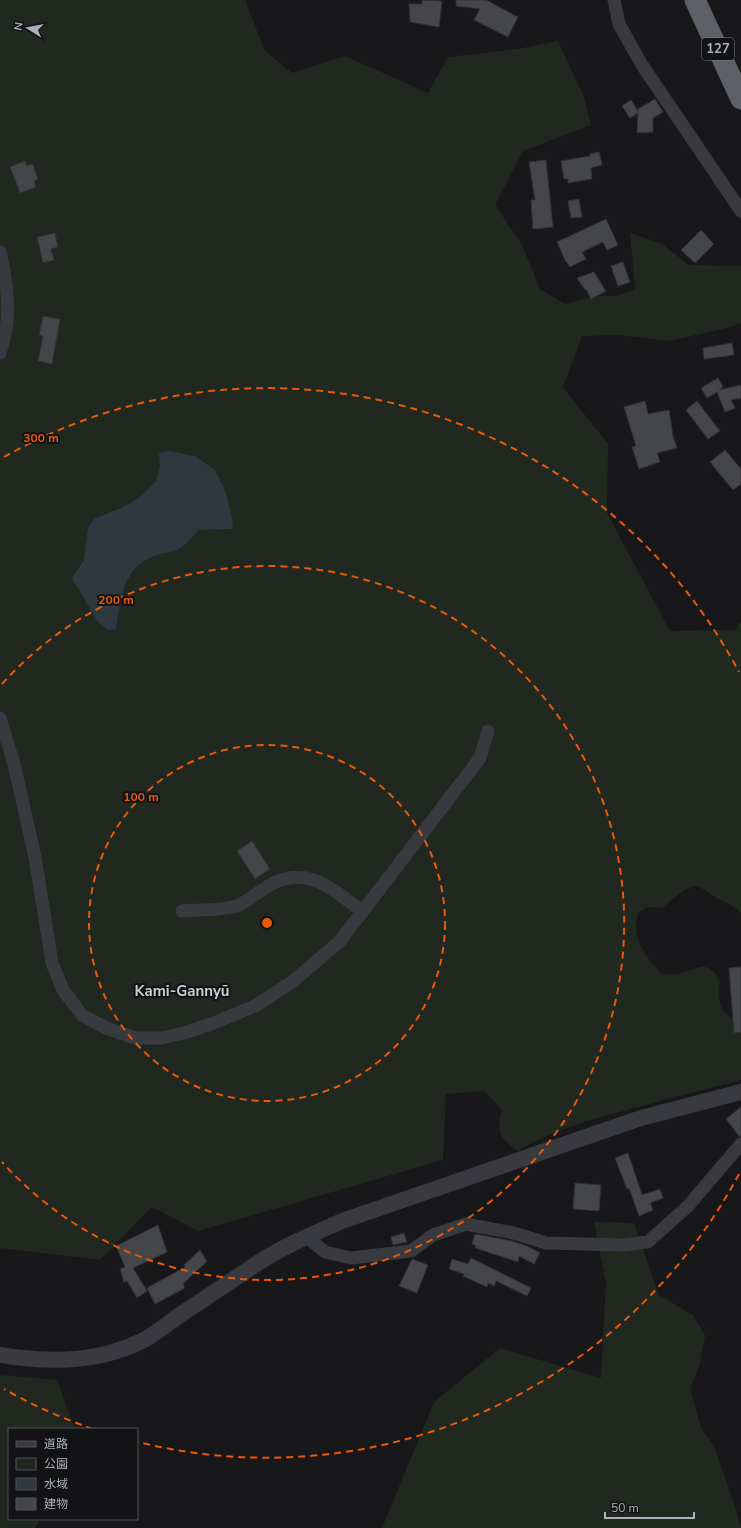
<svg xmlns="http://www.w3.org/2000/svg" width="741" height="1528" font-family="'Nunito Sans','Noto Sans JP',sans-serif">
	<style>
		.green { fill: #202820 }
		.water { fill: #2e383e }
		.building { fill: #44464a; stroke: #323236 }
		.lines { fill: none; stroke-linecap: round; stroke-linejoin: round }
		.minor { stroke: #393a3f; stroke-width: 13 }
		.tertiary { stroke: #393a3f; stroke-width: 16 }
		.trunk { stroke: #5d6067; stroke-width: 21 }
		.ring { fill: none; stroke: #e8590c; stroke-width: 2; stroke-dasharray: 7 5 }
		.labels { text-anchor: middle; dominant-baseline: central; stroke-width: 4; stroke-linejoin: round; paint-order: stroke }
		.shield { fill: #131315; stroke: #7d8188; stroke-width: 1 }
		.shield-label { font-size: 13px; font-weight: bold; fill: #aab0ba }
		.neighbourhood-label { font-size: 15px; font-weight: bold; fill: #cbcfd6; stroke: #131315 }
		.centre { fill: #e8590c; stroke: #131315; stroke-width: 2 }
		.ring-label { font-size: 12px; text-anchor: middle; font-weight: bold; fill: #e8590c; stroke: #131315; stroke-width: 4; stroke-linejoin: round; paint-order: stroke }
	</style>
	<rect width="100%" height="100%" fill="#18181a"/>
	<g class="green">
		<path d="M0 0H245L265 51 292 73 345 56 428 93 448 57 518 49 558 41 584 97 591 125 523 151 495 205 522 245 540 289 565 304 595 296H616L635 289 630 233 662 244 689 265 741 266V323L728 328 668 341 619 335 582 336 563 387 608 444 607 513 670 631 735 630 741 622V913C734 905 726 903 717 898 709 893 703 888 695 886L684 890 662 908 647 907 638 913C631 940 645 954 660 973 665 974 671 975 676 974 697 971 706 956 720 981 716 1001 720 1016 741 1022V1080C706 1089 672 1098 638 1107 596 1118 554 1129 518 1151 500 1139 496 1132 502 1110L484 1091 446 1094 443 1160 198 1231 152 1207 100 1260 0 1248Z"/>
		<path d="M594 1222 634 1223 659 1295 694 1316 705 1336 700 1364 690 1389 702 1430 714 1446 733 1500 741 1528H382L434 1402 500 1348 601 1378 606 1283Z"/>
		<path d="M0 1375 57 1380 75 1429H9V1519H40L35 1528H0Z"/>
	</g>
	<path class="water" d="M169 451 195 456 215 470 226 493 232 518 233 529 198 530C193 536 187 543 181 548 174 553 162 553 154 556 122 568 121 600 116 629L108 630 98 622 72 578 84 560 88 528 94 519 123 507 139 498 156 481 160 466 159 453Z"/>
	<g class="building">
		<path d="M422 0 442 1 439 27 410 22 409 4H422Z"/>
		<path d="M456 0H486L518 17 508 37 474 20 480 9 456 6Z"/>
		<path d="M655 99 663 112 653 118V132L637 133 638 113 630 118 622 106 631 100 638 111V109Z"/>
		<path d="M599 152 602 165 591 168 592 179 568 183V179H564L561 161 590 156V154Z"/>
		<path d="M546 160 553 227 533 229 531 200H535L529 162Z"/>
		<path d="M25 161 27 166 33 164 38 179 34 181 36 187 20 193 10 167Z"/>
		<path d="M579 199 582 217 571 218 568 201Z"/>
		<path d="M606 219 618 245 607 250 603 242 582 252 586 259 570 267 565 260 557 242Z"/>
		<path d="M701 230 714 244 695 263 681 250Z"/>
		<path d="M55 233 58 247 51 249 54 260 43 263 37 237Z"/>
		<path d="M623 262 630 282 618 286 611 266Z"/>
		<path d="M594 272 606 291 591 299 586 289 585 290 577 278Z"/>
		<path d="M43 316 60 319 52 364 38 361 43 336 39 335Z"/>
		<path d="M732 343 734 355 704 359 703 348Z"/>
		<path d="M718 378 723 387 719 390 741 385V398L731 400 735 408 725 412 717 392 707 398 701 388Z"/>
		<path d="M645 401 648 414 669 410 673 436 677 448 657 453 660 462 639 469 632 447 636 446 624 407Z"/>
		<path d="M697 401 720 431 708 439 686 410Z"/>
		<path d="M725 450 741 469V484L733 490 710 462Z"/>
		<path d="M252 841 270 869 255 879 237 851Z"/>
		<path d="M741 967V1032L734 1033 729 968Z"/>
		<path d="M741 1107V1136H739L726 1119Z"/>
		<path d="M628 1153 642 1195 660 1189 663 1198 650 1203 653 1210 639 1216 629 1188 627 1189 615 1158Z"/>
		<path d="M575 1183 601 1185 599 1211 573 1209Z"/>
		<path d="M158 1225 167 1252 133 1268 147 1291 137 1298 127 1281 124 1282 120 1269 125 1267 116 1246Z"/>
		<path d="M404 1233 407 1242 393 1245 391 1237Z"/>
		<path d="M475 1234 512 1241 527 1246 540 1253 534 1264 519 1256 518 1262 475 1248 476 1246 472 1244Z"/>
		<path d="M200 1250 207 1261 183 1284 185 1288 155 1304 147 1288 185 1267 184 1265Z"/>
		<path d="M471 1258 531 1288 527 1296 496 1281 494 1286 488 1283 487 1287 463 1276 464 1274 449 1269 452 1259 468 1264Z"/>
		<path d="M412 1259 428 1265 417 1293 399 1286Z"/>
	</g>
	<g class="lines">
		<g class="minor">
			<path d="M614 0 619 24 642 65 741 211"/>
			<path d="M0 252C6 274 10 307 6 329 5 337 2 345 0 353"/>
			<path d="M0 718 14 764 35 857 52 963 63 990 82 1015 106 1028 135 1038H161L184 1033 214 1023 255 1006 292 982 340 941 480 758 488 731"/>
			<path d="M182 911C194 910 227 910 237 906 249 901 259 891 270 885 308 864 333 890 362 911"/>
			<path d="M307 1237 325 1252 351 1258 411 1251 433 1235 466 1224 514 1233 546 1243 623 1245 648 1242 688 1206 741 1144"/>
		</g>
		<path class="tertiary" d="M0 1355C49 1363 97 1363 142 1341 154 1335 166 1325 177 1317 204 1299 231 1281 258 1263 284 1246 313 1234 342 1221L641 1118 741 1092"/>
		<path class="trunk" d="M695 0 741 99"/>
	</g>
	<g class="ring">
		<circle cx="267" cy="923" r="178"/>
		<path d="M2 684A357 357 0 1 1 2 1162"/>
		<path d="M739 1174A535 535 0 0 1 138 1442M93 1429A535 535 0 0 1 4 1389M4 457A535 535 0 0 1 739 672"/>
	</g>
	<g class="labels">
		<rect class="shield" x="702" y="38" width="32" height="22" rx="3"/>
		<g class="shield-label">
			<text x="718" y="49">127</text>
		</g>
		<g class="neighbourhood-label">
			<text x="182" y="991">Kami-Gannyū</text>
		</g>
	</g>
	<circle cx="267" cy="923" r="6" class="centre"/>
	<g class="ring-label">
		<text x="41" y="442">300 m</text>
		<text x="116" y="604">200 m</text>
		<text x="141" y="801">100 m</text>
	</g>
	<rect x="8" y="1428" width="130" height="92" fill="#131315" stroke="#4f5257"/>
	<rect x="16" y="1441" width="20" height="6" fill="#393a3f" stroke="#4f5257"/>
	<text x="44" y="1448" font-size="12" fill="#aab0ba">道路</text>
	<rect x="16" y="1458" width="20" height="12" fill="#202820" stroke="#4f5257"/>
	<text x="44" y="1468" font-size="12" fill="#aab0ba">公園</text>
	<rect x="16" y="1478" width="20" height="12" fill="#2e383e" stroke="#4f5257"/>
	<text x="44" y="1488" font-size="12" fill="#aab0ba">水域</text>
	<rect x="16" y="1498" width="20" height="12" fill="#44464a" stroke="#4f5257"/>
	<text x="44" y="1508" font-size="12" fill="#aab0ba">建物</text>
	<g transform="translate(28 28) rotate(281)" stroke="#131315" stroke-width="3" paint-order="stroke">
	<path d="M0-3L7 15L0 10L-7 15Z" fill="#aab0ba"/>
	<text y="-6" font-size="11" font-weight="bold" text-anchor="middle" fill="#aab0ba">N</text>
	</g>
	<path d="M605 1512v6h89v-6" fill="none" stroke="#aab0ba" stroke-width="2"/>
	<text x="611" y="1512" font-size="12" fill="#aab0ba" stroke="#131315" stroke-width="3" paint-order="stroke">50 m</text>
</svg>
